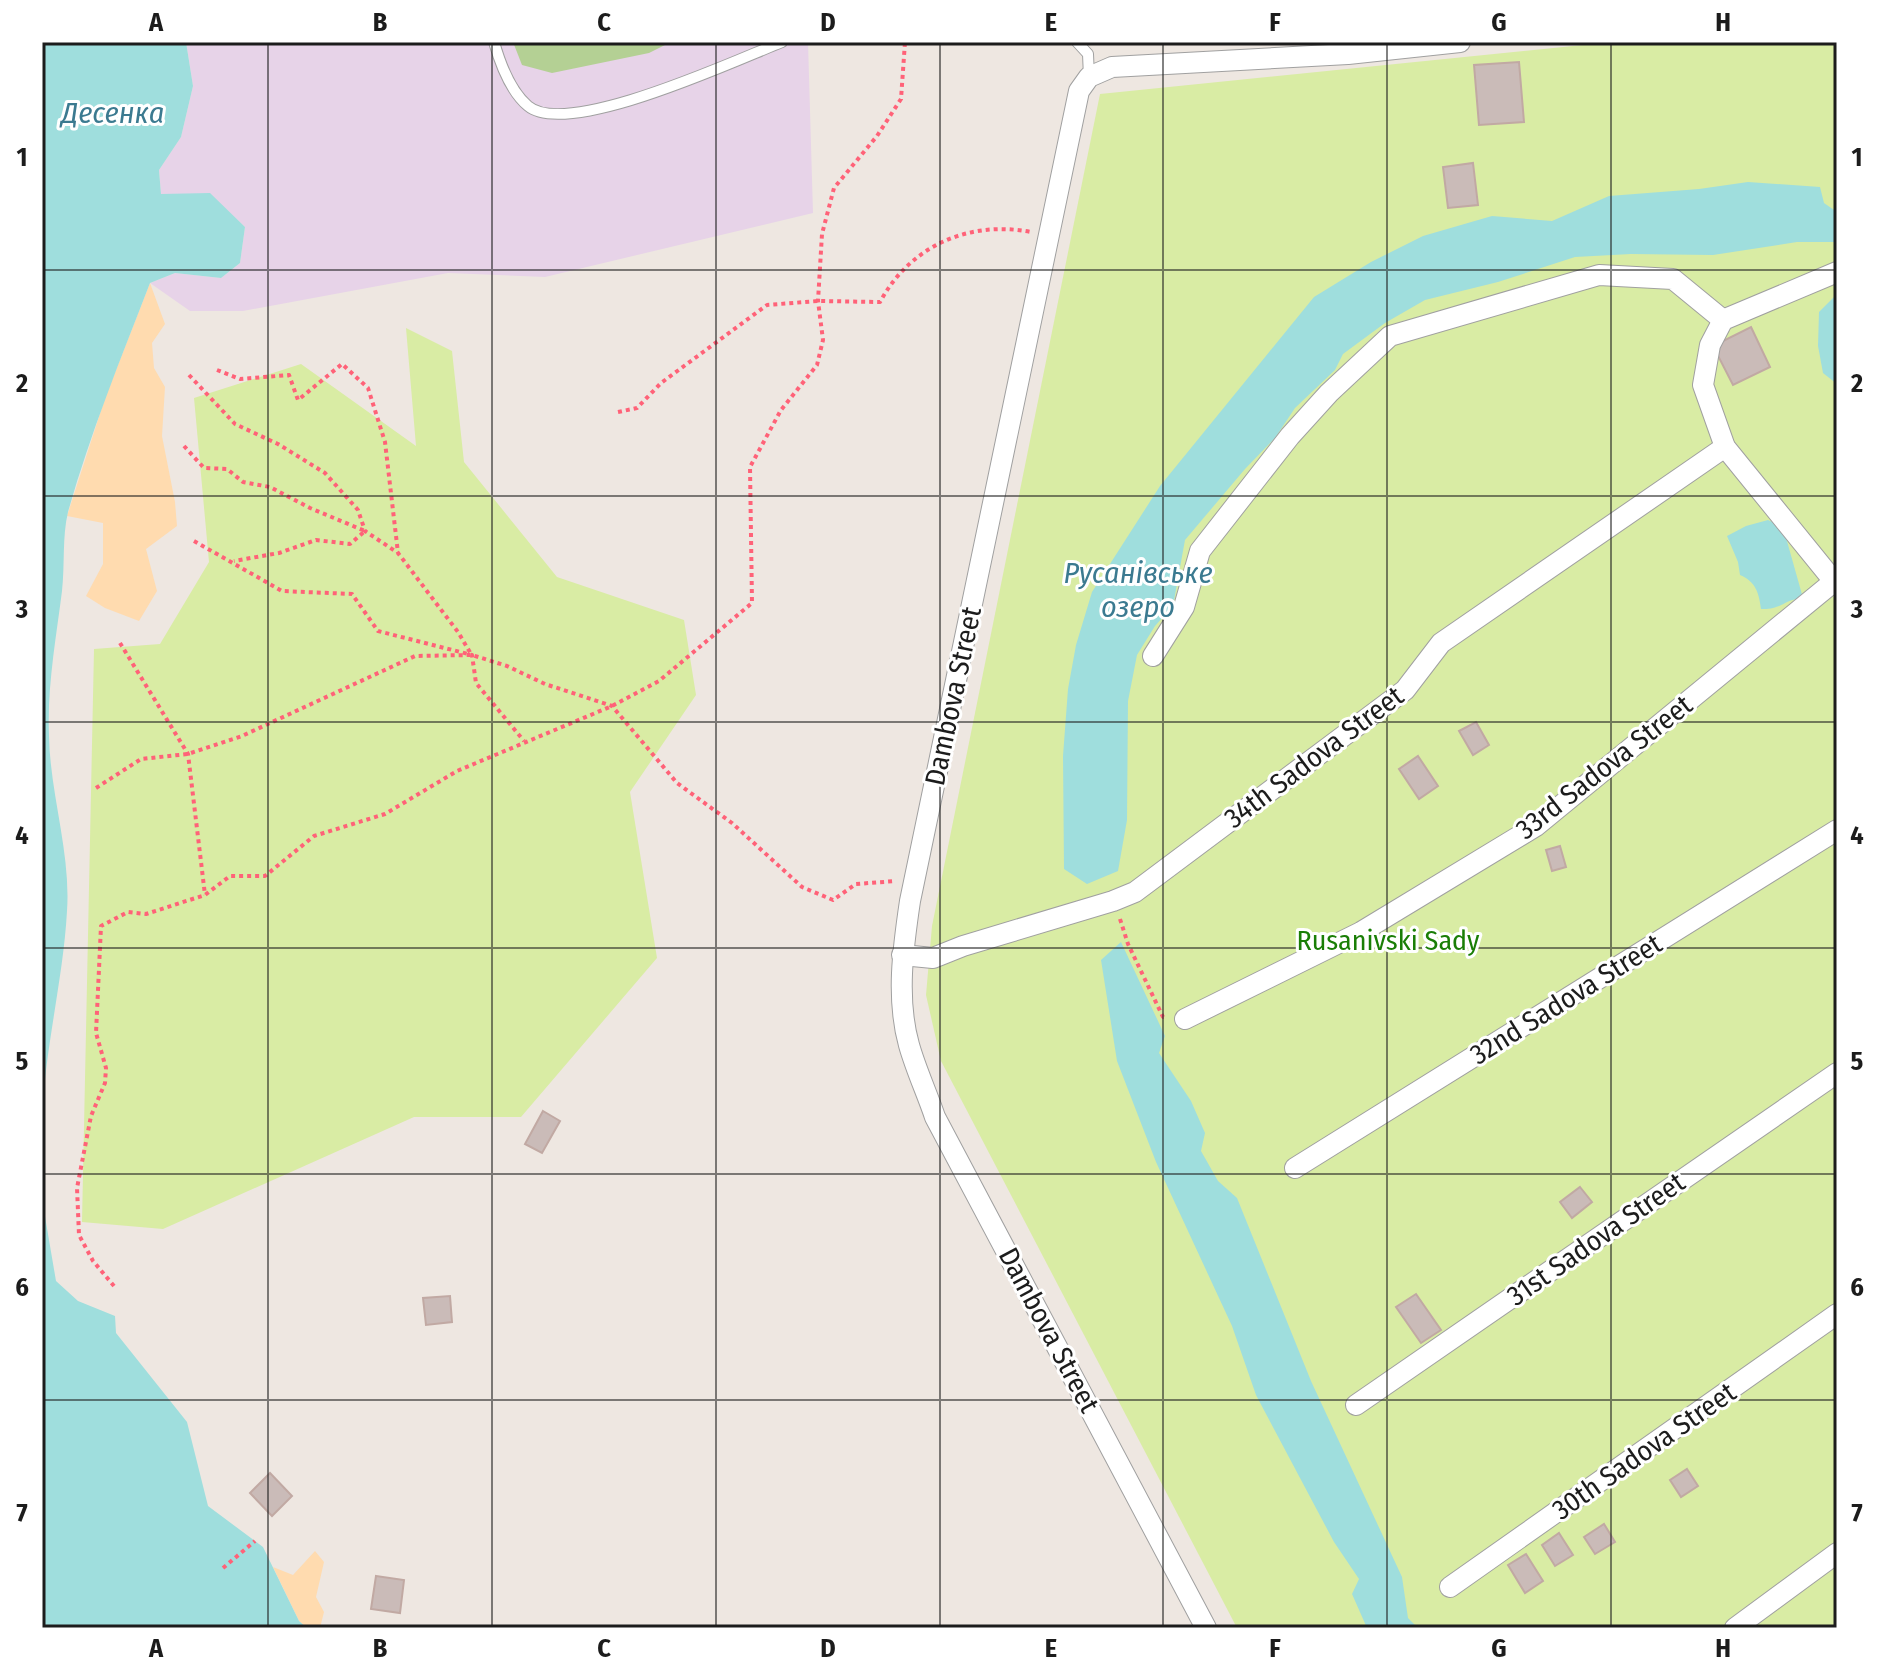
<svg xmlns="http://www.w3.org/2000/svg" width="1879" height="1670" font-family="'Fira Sans Condensed',sans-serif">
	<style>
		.industrial { fill: #e7d3e8 }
		.grass { fill: #d9eca4 }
		.forest { fill: #b4d094 }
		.sand { fill: #ffdbaf }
		.water { fill: #9fdedd }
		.building { fill: #cabbb8; stroke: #c1a9a3; stroke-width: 2 }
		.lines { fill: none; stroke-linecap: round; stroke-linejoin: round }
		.lane-casing { stroke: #a0a0a0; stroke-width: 12 }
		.street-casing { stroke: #a0a0a0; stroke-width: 22 }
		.path { stroke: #ff6278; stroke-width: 4; stroke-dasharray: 4 4; stroke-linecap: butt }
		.lane { stroke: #fff; stroke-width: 10 }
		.street { stroke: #fff; stroke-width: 20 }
		.grid { fill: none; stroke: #1c1c1c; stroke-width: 2; stroke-opacity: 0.55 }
		.labels { text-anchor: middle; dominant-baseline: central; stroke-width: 6; stroke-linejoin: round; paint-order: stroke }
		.street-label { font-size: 28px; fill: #1c1c1c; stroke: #fff }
		.park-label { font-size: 28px; fill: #1a7e06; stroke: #fff }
		.water-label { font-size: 30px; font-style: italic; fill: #3b7a90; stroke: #fff }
		.neatline { fill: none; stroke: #1c1c1c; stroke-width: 3 }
		.grid-label { font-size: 26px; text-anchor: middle; font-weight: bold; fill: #1c1c1c }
	</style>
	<rect width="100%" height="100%" fill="#eee7e1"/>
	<path class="industrial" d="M186 42H808L813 213 545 277 448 273 243 311H190L150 283 175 273 221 278 240 263 245 227 210 194H161L159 170 181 137 193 86Z"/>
	<g class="grass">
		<path d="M1612 42H1837V1628H1237L941 1061 926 995 932 926 1100 94Z"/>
		<path d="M406 328 452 351 464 462 557 577 684 620 696 695 630 792 657 958 521 1117H414L163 1229 82 1222 94 649 160 644 209 562 194 398 301 364 416 446Z"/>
	</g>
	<path class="forest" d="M513 42H671L649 53 552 73 522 65Z"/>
	<g class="sand">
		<path d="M150 283 165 324 152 343 154 368 165 387 162 436 175 502 177 526 146 549 157 591 139 621 105 608 86 596 103 564V523L67 516 105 398Z"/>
		<path d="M315 1551 324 1562 316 1597 324 1612 320 1628H307L299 1621 273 1567 293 1575Z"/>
	</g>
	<g class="water">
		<path d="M42 42H186L193 86 181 137 159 170 161 194 210 193 245 227 240 263 221 278 175 273 150 283C121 358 90 434 68 512 62 537 65 565 62 591 56 639 47 687 49 736 50 794 71 853 67 911 63 982 44 1051 42 1122Z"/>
		<path d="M1748 182 1820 187 1824 203 1837 212V242H1797L1713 255 1631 254 1575 257 1498 282 1425 300 1385 323 1343 354 1335 370 1295 408 1275 438 1245 469 1185 540 1173 606 1155 626 1137 655 1128 701 1127 820 1118 871 1087 884 1064 869 1063 756 1068 689 1076 645 1092 592 1160 486 1314 297 1371 262 1423 236 1492 216 1552 221 1609 196 1699 189Z"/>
		<path d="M1837 294V384L1823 373 1818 346 1819 312Z"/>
		<path d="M1768 520 1783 527 1803 598C1784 599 1782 610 1761 609 1759 593 1756 582 1740 575L1738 562 1727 536 1746 526Z"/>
		<path d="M1121 942 1165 1036 1159 1053 1191 1101 1205 1133 1201 1151 1218 1181 1237 1198 1311 1381 1402 1577 1408 1618 1418 1628H1367L1352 1594 1359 1579 1334 1542 1256 1395 1232 1326 1156 1162 1117 1061 1101 960Z"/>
		<path d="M42 1199 56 1281 78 1301 115 1316 116 1333 187 1422 208 1506 263 1547 299 1621 307 1628H42Z"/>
	</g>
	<g class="building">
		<path d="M1519 62 1524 122 1479 125 1474 65Z"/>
		<path d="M1473 163 1478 205 1448 208 1443 167Z"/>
		<path d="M1751 327 1770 367 1733 385 1713 346Z"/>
		<path d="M1476 722 1489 745 1473 755 1459 731Z"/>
		<path d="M1418 756 1438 786 1419 799 1399 769Z"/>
		<path d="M1560 846 1566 867 1552 871 1546 850Z"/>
		<path d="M543 1111 560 1121 542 1153 525 1144Z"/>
		<path d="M1580 1187 1592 1202 1572 1218 1560 1202Z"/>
		<path d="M1416 1294 1441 1330 1421 1343 1396 1307Z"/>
		<path d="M450 1296 452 1322 426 1325 423 1298Z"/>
		<path d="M1687 1469 1698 1486 1681 1497 1670 1480Z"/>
		<path d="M270 1473 292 1496 272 1516 250 1493Z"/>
		<path d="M1604 1524 1615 1542 1595 1554 1584 1537Z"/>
		<path d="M1559 1533 1573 1555 1555 1566 1542 1545Z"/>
		<path d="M1526 1554 1543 1581 1525 1593 1508 1565Z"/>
		<path d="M376 1576 404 1580 400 1613 371 1609Z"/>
	</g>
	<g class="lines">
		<defs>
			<g id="lane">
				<path d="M494 42C500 63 510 91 528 106 567 139 736 60 782 42"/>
				<path d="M1077 42 1088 54 1089 77"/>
			</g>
			<g id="street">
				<path d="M1837 272 1723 320 1710 345 1703 385 1725 447 1837 585"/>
				<path d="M1153 656 1184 607 1200 551 1290 436 1329 393 1390 336 1599 275 1673 279 1723 320"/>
				<path d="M902 955 933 958 963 946 1113 901 1135 892 1405 690 1441 643 1725 447"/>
				<path d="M1185 1019 1361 932 1536 826 1837 579"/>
				<path d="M1295 1168 1837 830"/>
				<path d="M1356 1405 1837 1073"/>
				<path d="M1450 1587 1837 1314"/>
				<path d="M1206 1628 935 1117C927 1093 916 1070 909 1045 896 999 903 948 910 901L1079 91 1089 77 1112 67 1348 54 1460 42"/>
				<path d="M1735 1628 1837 1553"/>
			</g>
		</defs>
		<use href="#lane" class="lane-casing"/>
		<use href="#street" class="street-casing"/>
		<g class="path">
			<path d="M217 370 240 379 289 375 298 400 342 364 368 388 385 442 398 553"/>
			<path d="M189 375 235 424 278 444 325 473 358 510 365 531 398 553 458 632 471 654"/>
			<path d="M618 412 637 408 661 383 767 305 818 301 880 302C910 246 969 220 1031 232"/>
			<path d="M184 446 204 468 227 469 243 482 270 487 310 508 365 531 350 544 316 540 279 553 234 561"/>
			<path d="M194 541 282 591 352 594 378 631 472 655 476 683 524 741"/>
			<path d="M120 643 188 754 205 895"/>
			<path d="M96 788 141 759 188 754 242 736 415 656 472 655 507 666 545 684 612 706 677 783 732 823 802 887 833 900 856 884 896 881"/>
			<path d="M1120 919 1128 944 1163 1017H1166"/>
			<path d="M114 1286 93 1261 79 1235 77 1188 91 1116 105 1083 106 1068 96 1033 101 926 128 912 146 914 205 895 230 876H265L314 836 385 814 457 771 612 706 659 681 752 603 750 467 781 410 817 365 823 340 818 301 822 234 834 188 877 136 901 99 905 42"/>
			<path d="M223 1568 255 1541"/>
		</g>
		<use href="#lane" class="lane"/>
		<use href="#street" class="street"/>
	</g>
	<path class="grid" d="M268 42V1628M492 42V1628M716 42V1628M940 42V1628M1163 42V1628M1387 42V1628M1611 42V1628M42 270H1837M42 496H1837M42 722H1837M42 948H1837M42 1174H1837M42 1400H1837"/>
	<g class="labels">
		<g class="street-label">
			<text transform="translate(953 696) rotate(-78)">Dambova Street</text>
			<text transform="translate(1314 757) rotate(-37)">34th Sadova Street</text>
			<text transform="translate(1604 767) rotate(-38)">33rd Sadova Street</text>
			<text transform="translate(1566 999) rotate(-32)">32nd Sadova Street</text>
			<text transform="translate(1596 1239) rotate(-35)">31st Sadova Street</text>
			<text transform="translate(1049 1330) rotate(62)">Dambova Street</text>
			<text transform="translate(1644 1451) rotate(-35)">30th Sadova Street</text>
		</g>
		<g class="park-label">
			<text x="1388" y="940">Rusanivski Sady</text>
		</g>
		<g class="water-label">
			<text x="113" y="113">Десенка</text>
			<text x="1138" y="573">Русанівське<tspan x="1138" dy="34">озеро</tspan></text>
		</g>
	</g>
	<rect width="1879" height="1670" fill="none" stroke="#ffffff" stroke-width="88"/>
	<rect x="44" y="44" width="1791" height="1582" class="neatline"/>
	<g class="grid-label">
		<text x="156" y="31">A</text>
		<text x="380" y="31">B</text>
		<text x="604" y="31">C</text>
		<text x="828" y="31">D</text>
		<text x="1051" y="31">E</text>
		<text x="1275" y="31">F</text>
		<text x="1499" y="31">G</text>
		<text x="1723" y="31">H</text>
		<text x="22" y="166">1</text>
		<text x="1857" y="166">1</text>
		<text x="22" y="392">2</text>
		<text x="1857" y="392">2</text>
		<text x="22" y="618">3</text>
		<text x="1857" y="618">3</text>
		<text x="22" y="844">4</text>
		<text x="1857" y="844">4</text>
		<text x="22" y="1070">5</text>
		<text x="1857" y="1070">5</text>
		<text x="22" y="1296">6</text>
		<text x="1857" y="1296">6</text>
		<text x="22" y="1522">7</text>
		<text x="1857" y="1522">7</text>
		<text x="156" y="1657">A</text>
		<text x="380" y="1657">B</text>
		<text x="604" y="1657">C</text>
		<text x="828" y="1657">D</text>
		<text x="1051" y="1657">E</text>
		<text x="1275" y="1657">F</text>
		<text x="1499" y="1657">G</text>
		<text x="1723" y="1657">H</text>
	</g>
</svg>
